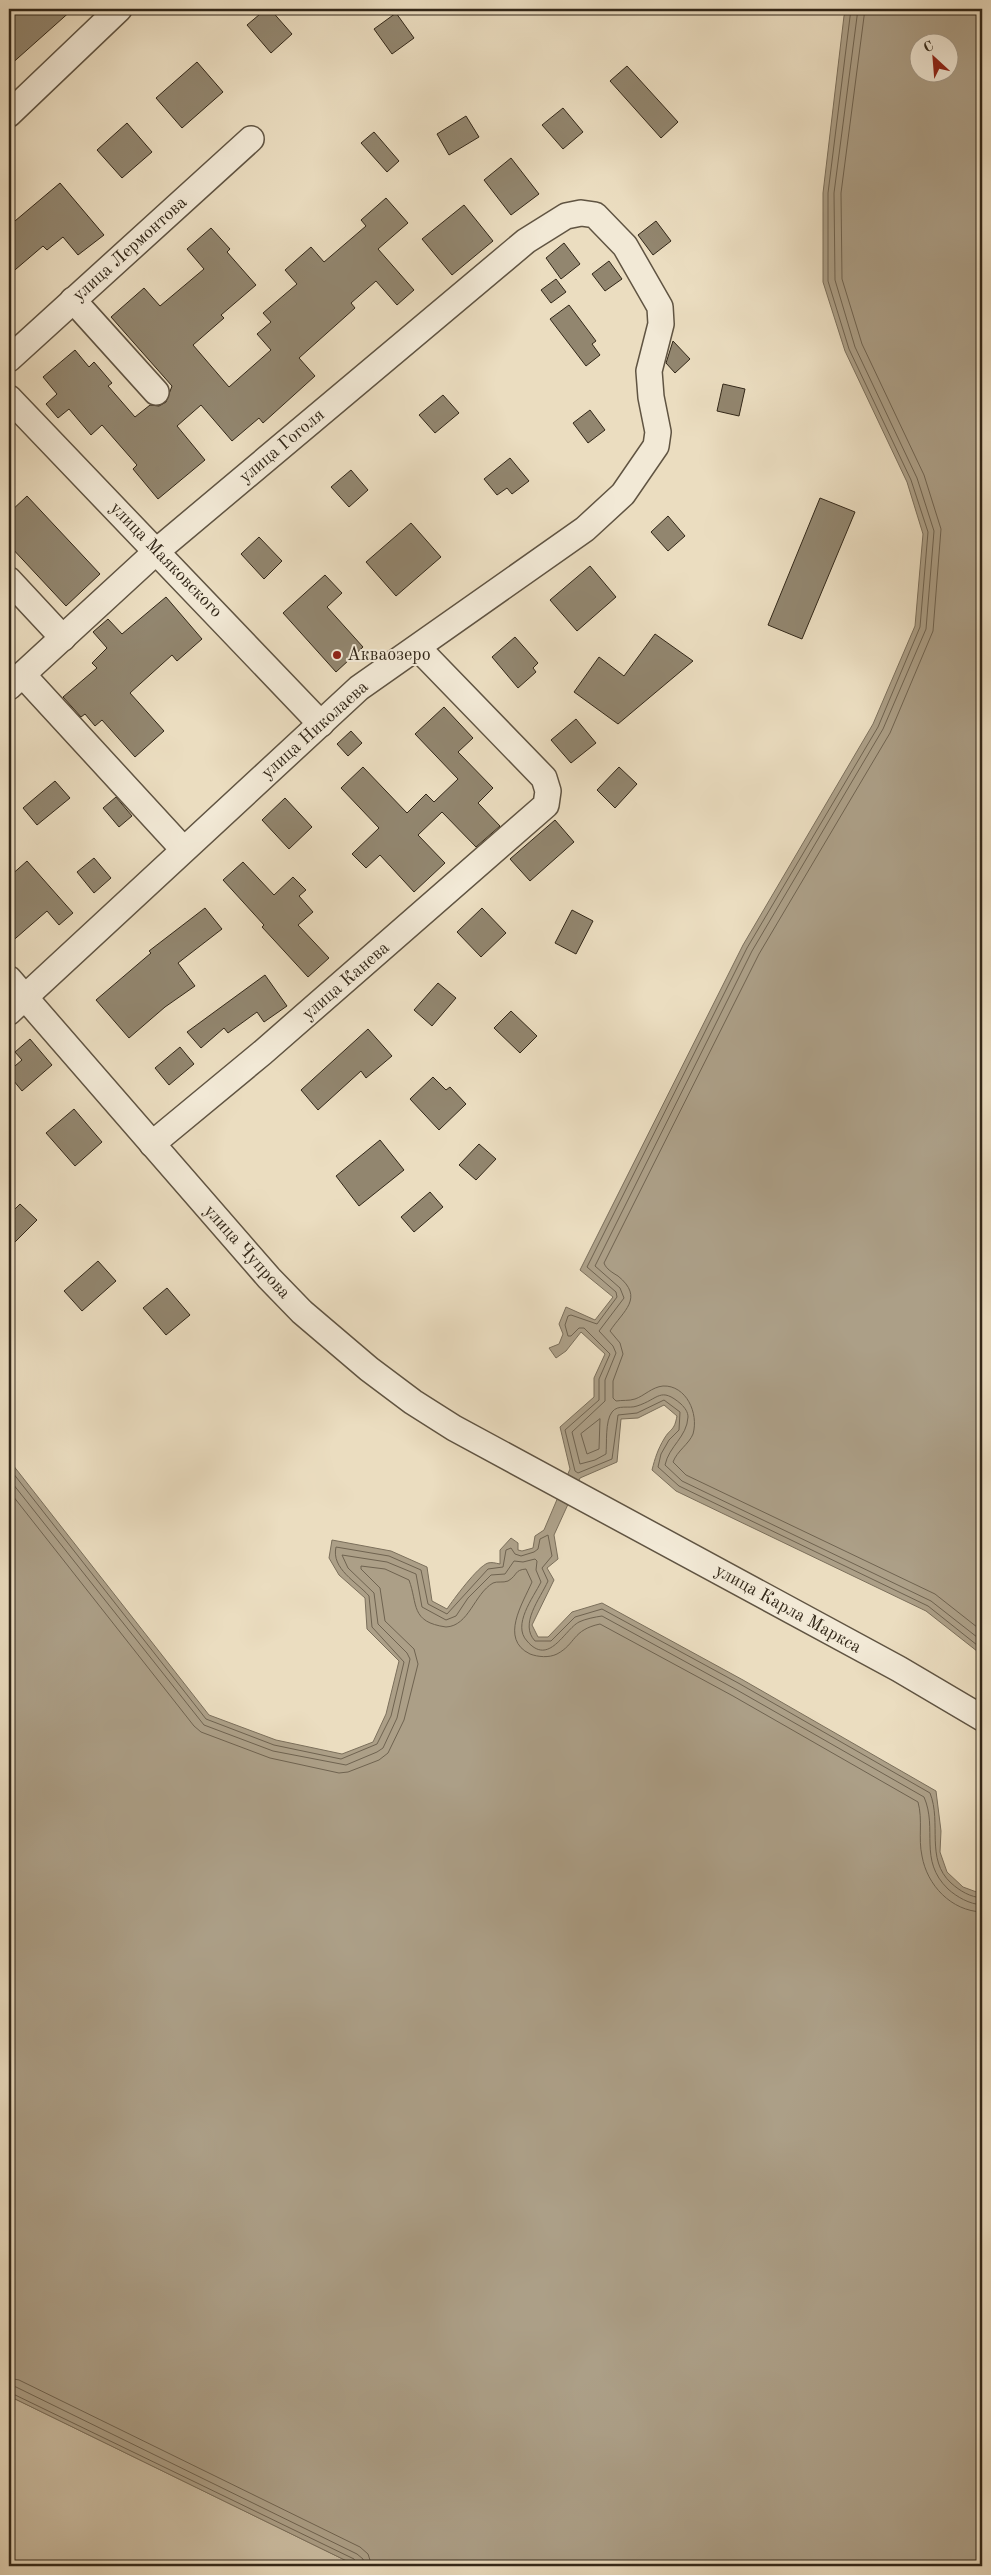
<svg xmlns="http://www.w3.org/2000/svg" width="991" height="2575" font-family="'Old Standard TT',serif">
	<style>
		.green { fill: #ccbea3; stroke: #7f725e }
		.water { fill: #ac9f87; stroke: #7b6f5b; fill-rule: evenodd }
		.lines { fill: none; stroke-linecap: round; stroke-linejoin: round }
		.shore { stroke: #6f6350; stroke-width: 1 }
		.building { fill: #92866f; stroke: #322718 }
		.minor-casing { stroke: #605442; stroke-width: 28 }
		.minor { stroke: #f2e9d6; stroke-width: 25 }
		.poi-dot { fill: #8f2418; stroke: #f2e9d6; stroke-width: 2 }
		.labels { text-anchor: middle; dominant-baseline: central; stroke-width: 4; stroke-linejoin: round; paint-order: stroke }
		.street-label { font-size: 18px; fill: #322718; stroke: #f2e9d6 }
		.poi-label { font-size: 18px; fill: #322718; stroke: #f2e9d6; text-anchor: start }
	</style>
	<rect width="100%" height="100%" fill="#ebddc0"/>
	<filter id="stains"><feTurbulence type="fractalNoise" baseFrequency=".004" numOctaves="4"/><feColorMatrix values="0 0 0 0 .2 0 0 0 0 .09 0 0 0 0 .02 0 0 0 .5 -.17"/></filter>
	<radialGradient id="worn" r=".72"><stop offset=".6" stop-color="#630" stop-opacity="0"/><stop offset="1" stop-color="#630" stop-opacity=".3"/></radialGradient>
	<path class="green" d="M9 2396 357 2566H9Z"/>
	<path class="water" d="M847 9H982V1655L926 1611 676 1491 652 1470C655 1458 658 1449 664 1439 671 1427 674 1432 677 1416L664 1405 638 1418 621 1419 617 1462 580 1478 554 1535 558 1559 547 1568 554 1580 532 1625 538 1637H548L572 1612 602 1603 743 1680 936 1791 941 1831 940 1852 947 1872 963 1887 982 1894V2566H357L9 2396V1460L209 1715 276 1740 342 1754 373 1742 386 1714 399 1661 367 1629 365 1598 339 1575 329 1558 332 1540 391 1551 427 1567 432 1601 447 1609C453 1600 478 1566 488 1563 492 1562 495 1563 500 1564V1550L511 1538 518 1543V1550L522 1551 533 1548 535 1536 544 1530 570 1469 560 1427 594 1397V1378L605 1354 581 1332 566 1351 556 1358 549 1348 559 1344 563 1334 559 1324 566 1307 595 1320 613 1297 580 1270 743 945 873 724 915 626 923 534 907 482 845 351 823 282V193L844 16ZM918 42H948V72H918Z"/>
	<g class="lines">
		<g class="shore">
			<path d="M851 9 828 193V281L849 349 911 480 928 532 920 627 878 727 747 948 587 1267 616 1292 617 1297 597 1324 571 1315 568 1316 565 1325 568 1336H571L579 1328H584L610 1354 599 1379V1400L565 1430 575 1471 578 1473 612 1459 618 1415 637 1413 664 1400 680 1412 679 1430 669 1440 661 1454 658 1467 679 1486 928 1606 982 1649"/>
			<path d="M858 9 834 193 835 280 855 347 917 478 934 531 926 629 883 729 752 951 595 1266 620 1288 624 1298 599 1331 613 1346 616 1353 605 1380V1401L572 1432 580 1464 595 1460 606 1454C607 1443 605 1421 612 1412 618 1404 629 1409 637 1406 659 1399 660 1386 681 1404 685 1408 688 1412 688 1417 687 1437 669 1446 665 1465L682 1481 931 1601 982 1641"/>
			<path d="M865 9 841 193 842 279 862 344 924 475 941 529 933 631 890 733 759 954 604 1263C606 1269 613 1273 618 1276 645 1298 623 1311 610 1331L620 1343 623 1354 613 1381V1398L616 1401C622 1400 629 1401 635 1399 644 1396 652 1387 663 1386 686 1385 699 1413 693 1434 689 1444 677 1451 673 1462L686 1475 935 1594 982 1631"/>
			<path d="M600 1419 599 1449 587 1454 581 1434Z"/>
			<path d="M9 1468 206 1719 274 1745 341 1759 377 1744 391 1716 404 1662 372 1627 369 1596C357 1582 331 1569 336 1547L389 1556 421 1570 428 1604 447 1614 488 1569 503 1567 506 1550 511 1548 515 1554 521 1556 534 1552 538 1549 540 1539 548 1535 552 1556 542 1568 548 1581C540 1599 519 1624 535 1641H551L575 1617 602 1609 740 1684 930 1793C942 1823 925 1859 951 1883 960 1891 970 1897 982 1898"/>
			<path d="M9 1479 204 1725 273 1751 346 1765 377 1752 383 1748 397 1718 410 1659 407 1653 378 1624 374 1593 348 1568 342 1555 387 1562 416 1574 422 1607 446 1620 456 1616 468 1598 491 1575 505 1574 514 1561 523 1562 535 1559 537 1561 536 1570 541 1582C533 1598 512 1625 527 1641 549 1667 564 1630 579 1622 585 1619 595 1617 602 1616L737 1690 924 1797C938 1829 918 1860 948 1889 957 1897 969 1904 982 1905"/>
			<path d="M9 1491 194 1726 201 1732 270 1758 339 1773 348 1772 379 1760 388 1753 404 1720 418 1664 414 1649 385 1621 380 1588 361 1569V1566L385 1569 409 1580C418 1604 410 1622 446 1627 469 1626 474 1594 493 1583 497 1581 503 1583 508 1581 518 1575 514 1570 526 1569L532 1582C523 1603 499 1639 530 1654 538 1657 549 1658 557 1654 576 1644 572 1630 600 1624L733 1696 918 1802C923 1820 918 1838 922 1856 927 1885 951 1911 982 1912"/>
			<path d="M9 2378 19 2380 360 2547 368 2554 372 2566"/>
			<path d="M9 2385 16 2387 357 2554 363 2559 364 2566"/>
			<path d="M9 2392 354 2559 358 2566"/>
		</g>
	</g>
	<g class="building">
		<path d="M9 9H73L9 66Z"/>
		<path d="M266 9H270L292 34 271 53 247 25Z"/>
		<path d="M396 13 414 38 392 54 374 29Z"/>
		<path d="M197 62 223 92 182 128 156 98Z"/>
		<path d="M627 66 678 122 661 138 610 81Z"/>
		<path d="M563 108 583 132 563 149 542 125Z"/>
		<path d="M466 116 479 137 449 155 437 134Z"/>
		<path d="M127 123 152 152 122 178 97 150Z"/>
		<path d="M374 132 399 161 387 172 361 143Z"/>
		<path d="M511 158 539 194 511 215 484 180Z"/>
		<path d="M60 183 104 235 78 255 63 237 47 250 43 246 9 275V226Z"/>
		<path d="M386 198 408 223 378 249 414 290 397 305 376 281 351 303 355 308 299 358 315 376 263 423 259 418 232 441 201 405 177 426 205 460 158 499 133 469 137 465 102 425 91 435 69 409 58 418 46 404 57 394 43 377 75 350 89 367 94 362 112 383 108 386 135 417 150 405 159 406 166 402 172 386 111 317 144 288 160 306 204 269 187 249 211 228 230 249 227 252 256 285 221 315 224 318 193 345 229 387 271 350 257 334 271 322 263 313 297 284 285 270 311 247 324 262 366 226 361 220Z"/>
		<path d="M464 205 493 241 452 275 422 239Z"/>
		<path d="M656 221 671 241 653 255 638 235Z"/>
		<path d="M564 243 580 264 561 279 546 258Z"/>
		<path d="M609 261 622 279 605 291 592 274Z"/>
		<path d="M556 279 566 292 551 303 541 290Z"/>
		<path d="M569 305 596 341 592 344 600 355 586 366 550 319Z"/>
		<path d="M673 341 690 359 675 373 666 363Z"/>
		<path d="M723 384 745 389 739 416 717 411Z"/>
		<path d="M443 395 459 413 435 433 419 415Z"/>
		<path d="M590 410 605 430 588 443 573 423Z"/>
		<path d="M510 458 529 481 512 494 507 488 497 495 484 479Z"/>
		<path d="M351 470 368 490 349 507 331 487Z"/>
		<path d="M27 496 100 574 66 606 9 545V513Z"/>
		<path d="M820 498 855 512 802 639 768 625Z"/>
		<path d="M668 516 685 536 668 551 651 532Z"/>
		<path d="M411 523 441 557 396 596 366 562Z"/>
		<path d="M259 537 282 561 264 579 241 554Z"/>
		<path d="M590 566 616 597 577 631 550 600Z"/>
		<path d="M325 575 342 593 327 607 363 647 336 672 283 613Z"/>
		<path d="M166 597 202 639 177 661 172 655 130 693 164 731 135 757 102 720 95 726 85 714 81 717 63 697 97 668 92 663 107 648 93 632 108 619 122 634Z"/>
		<path d="M655 634 693 661 618 724 574 692 599 657 624 676Z"/>
		<path d="M515 637 538 663 533 668 536 672 518 688 492 657Z"/>
		<path d="M444 707 473 738 458 752 493 788 478 803 500 826 476 847 442 812 418 835 445 863 414 892 380 855 366 868 352 854 379 828 341 788 363 767 407 813 426 794 434 802 458 779 415 734Z"/>
		<path d="M576 719 596 743 571 763 551 740Z"/>
		<path d="M351 731 362 743 348 756 337 744Z"/>
		<path d="M619 767 637 784 615 808 597 790Z"/>
		<path d="M55 781 70 798 37 825 23 808Z"/>
		<path d="M116 797 132 816 119 827 103 808Z"/>
		<path d="M285 798 312 827 289 849 262 820Z"/>
		<path d="M555 820 574 842 530 881 510 859Z"/>
		<path d="M94 858 111 878 94 893 77 872Z"/>
		<path d="M27 861 73 913 59 925 47 911 9 944V877Z"/>
		<path d="M243 862 274 895 293 877 306 890 299 896 313 912 298 925 329 958 308 977 262 927 264 925 223 880Z"/>
		<path d="M205 908 222 929 178 963 195 986 165 1007 129 1038 96 1000 151 953 149 951Z"/>
		<path d="M482 908 506 933 481 957 457 932Z"/>
		<path d="M572 910 593 921 576 954 555 943Z"/>
		<path d="M265 975 287 1006 264 1022 257 1012 228 1033 224 1028 201 1048 187 1032Z"/>
		<path d="M438 983 456 998 432 1026 414 1010Z"/>
		<path d="M511 1011 537 1036 520 1053 494 1028Z"/>
		<path d="M368 1029 392 1056 366 1078 361 1071 318 1110 301 1090Z"/>
		<path d="M30 1039 52 1065 22 1091 9 1075V1071L22 1060 15 1052Z"/>
		<path d="M180 1047 194 1064 169 1085 155 1068Z"/>
		<path d="M433 1077 446 1090 450 1087 466 1104 439 1130 410 1099Z"/>
		<path d="M74 1109 102 1142 75 1166 46 1133Z"/>
		<path d="M380 1140 404 1170 359 1206 336 1176Z"/>
		<path d="M479 1144 496 1159 476 1180 459 1165Z"/>
		<path d="M430 1192 443 1207 414 1232 401 1217Z"/>
		<path d="M20 1204 37 1220 9 1248V1215Z"/>
		<path d="M98 1261 116 1281 82 1311 64 1291Z"/>
		<path d="M167 1288 190 1315 166 1335 143 1308Z"/>
	</g>
	<g class="lines">
		<defs>
			<g id="minor">
				<path d="M9 114 119 9"/>
				<path d="M73 300 156 392"/>
				<path d="M9 359 251 139"/>
				<path d="M9 398 321 724"/>
				<path d="M9 580 63 638"/>
				<path d="M23 675 183 849"/>
				<path d="M9 687 158 550 526 241 566 216 581 213 595 215 625 246 660 307 661 324 649 371 651 397 658 432 656 446 623 494 585 529 359 688 9 1012"/>
				<path d="M9 979 269 1278 302 1312 369 1369 413 1402 454 1428 899 1669 982 1718"/>
				<path d="M152 1144 262 1053 546 805 548 791 544 778 418 648"/>
			</g>
		</defs>
		<use href="#minor" class="minor-casing"/>
		<use href="#minor" class="minor"/>
	</g>
	<circle class="poi-dot" cx="337" cy="655" r="5"/>
	<g class="labels">
		<g class="street-label">
			<text transform="translate(130 249) rotate(-42)">улица Лермонтова</text>
			<text transform="translate(282 446) rotate(-40)">улица Гоголя</text>
			<text transform="translate(166 560) rotate(46)">улица Маяковского</text>
			<text transform="translate(315 730) rotate(-42)">улица Николаева</text>
			<text transform="translate(346 981) rotate(-41)">улица Канева</text>
			<text transform="translate(247 1252) rotate(48)">улица Чупрова</text>
			<text transform="translate(788 1609) rotate(29)">улица Карла Маркса</text>
		</g>
		<g class="poi-label">
			<text x="347" y="655">Акваозеро</text>
		</g>
	</g>
	<rect width="991" height="2575" fill="none" stroke="#ebddc0" stroke-width="30"/>
	<rect x="10" y="10" width="971" height="2555" fill="none" stroke="#322718" stroke-width="2.5"/>
	<rect x="15" y="15" width="961" height="2545" fill="none" stroke="#322718"/>
	<g transform="translate(934 58) rotate(334)"><circle r="24" fill="#f2e9d6" stroke="#a59b8a"/>
	<path d="M0-4L9 19L0 12L-9 19Z" fill="#8f2418"/>
	<text y="-8" font-size="14" font-weight="bold" text-anchor="middle" fill="#322718">С</text>
	</g>
	<rect width="100%" height="100%" filter="url(#stains)"/>
	<rect width="100%" height="100%" fill="url(#worn)"/>
</svg>
